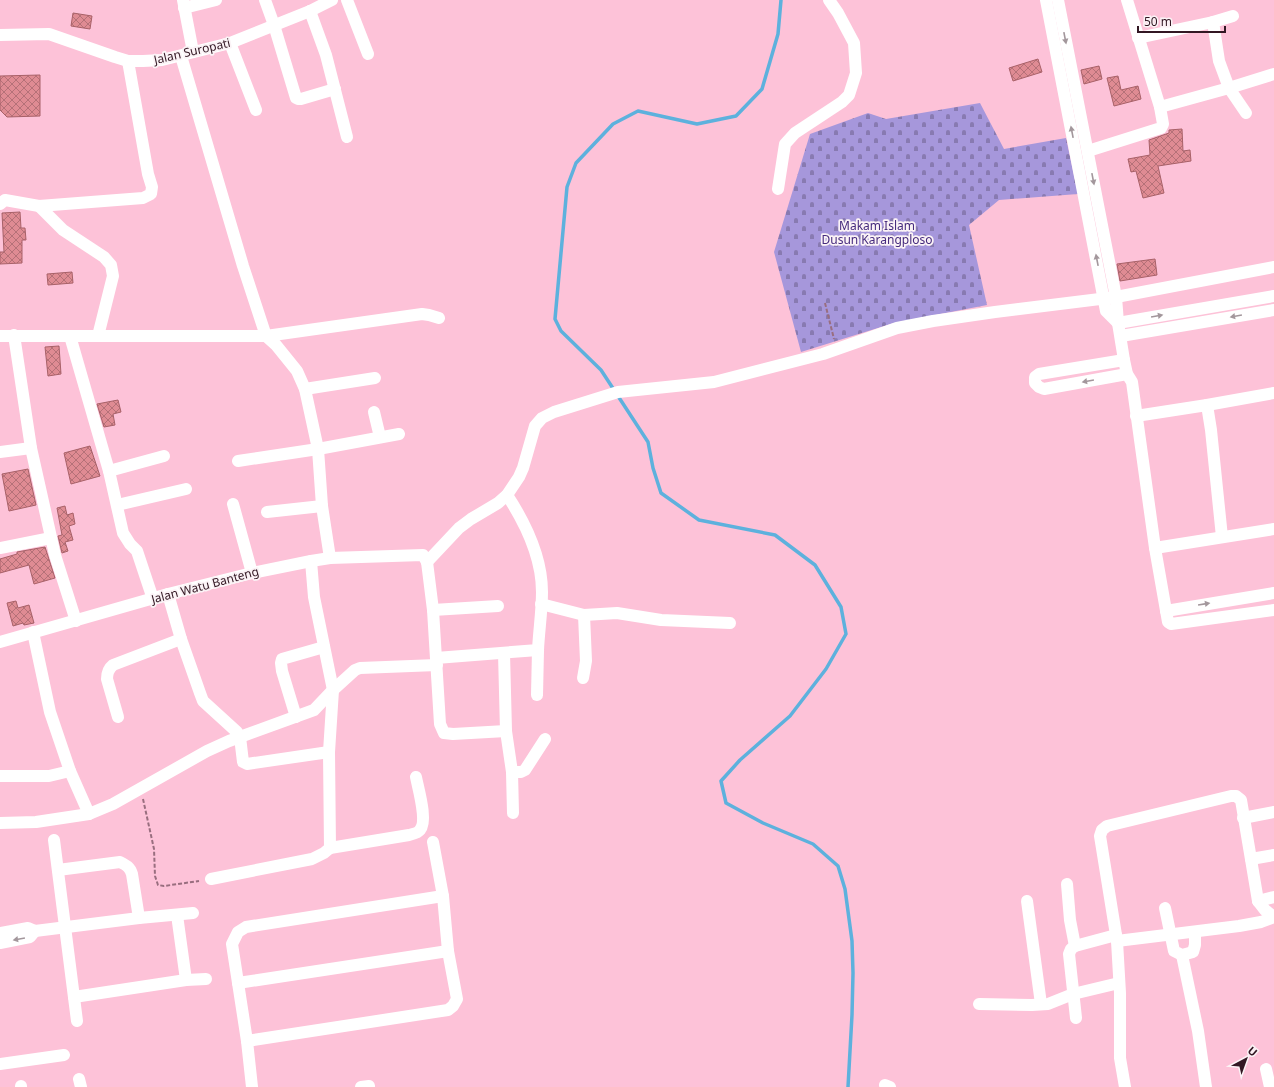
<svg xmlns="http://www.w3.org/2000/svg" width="1274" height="1087" font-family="'Noto Sans',sans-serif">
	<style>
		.cemetery { fill: url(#cemetery-stones) }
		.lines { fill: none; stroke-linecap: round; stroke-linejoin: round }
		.stream { stroke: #5db1dd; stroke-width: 3.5 }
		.building { fill: url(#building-cross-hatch); stroke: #a86168 }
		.path { stroke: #996e7f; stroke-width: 2; stroke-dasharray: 4 2; stroke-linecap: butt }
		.minor { stroke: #fff; stroke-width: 12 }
		.oneway { fill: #a3979c }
		.labels { text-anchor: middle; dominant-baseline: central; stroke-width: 3.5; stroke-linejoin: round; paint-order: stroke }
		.street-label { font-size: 12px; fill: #321723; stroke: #fbf3f6 }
		.park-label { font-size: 12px; fill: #452a7d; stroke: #fbf3f6 }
	</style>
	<defs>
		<pattern id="cemetery-stones" width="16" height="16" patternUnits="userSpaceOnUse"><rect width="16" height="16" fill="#a697db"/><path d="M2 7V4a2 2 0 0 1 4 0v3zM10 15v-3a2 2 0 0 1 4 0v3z" fill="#887ab1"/></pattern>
		<pattern id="building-cross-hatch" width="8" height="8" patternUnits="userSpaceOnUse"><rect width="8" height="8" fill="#df8b93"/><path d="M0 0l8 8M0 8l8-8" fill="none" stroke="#b57178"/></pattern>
	</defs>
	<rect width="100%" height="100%" fill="#fdc2d8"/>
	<path class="cemetery" d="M980 103 1004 149 1066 138 1078 194 999 200 969 225 987 305 894 323 801 352 774 252 810 134 868 113 886 119Z"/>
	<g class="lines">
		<path class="stream" d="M781 0 778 34 762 89 736 116 697 124 638 111 613 124 576 163 567 187 555 319 561 331 601 370 648 442 653 468 661 493 699 520 775 535 815 565 841 607 846 634 826 669 790 716 740 760 721 781 726 803 763 823 813 844 838 866 845 889 852 941 853 973 852 1015 848 1087"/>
	</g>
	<g class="building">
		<path d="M73 13 92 16 90 29 71 26Z"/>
		<path d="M1038 59 1042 72 1013 81 1009 68Z"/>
		<path d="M1099 66 1102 79 1084 84 1081 70Z"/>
		<path d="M40 75V116L7 117 0 110V76Z"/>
		<path d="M1118 76 1121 90 1138 86 1141 99 1114 106 1107 78Z"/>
		<path d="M1182 129 1183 151 1190 150 1191 161 1158 166 1164 193 1143 198 1136 171 1131 172 1128 159 1150 155 1149 140 1169 133V130Z"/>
		<path d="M20 212 21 228H25L26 240H22V263L0 264V252H4L2 213Z"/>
		<path d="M1155 259 1157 275 1120 281 1117 264Z"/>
		<path d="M72 272 73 283 48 285 47 274Z"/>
		<path d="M59 346 61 374 48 376 45 347Z"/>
		<path d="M118 400 121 412 113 414 115 425 104 427 97 404Z"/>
		<path d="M90 446 100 476 71 484 64 453Z"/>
		<path d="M28 469 36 505 9 511 2 474Z"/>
		<path d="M65 506 67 515 73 513 75 524 69 526 73 540 65 542 68 551 62 553 58 536 62 535 57 508Z"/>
		<path d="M45 547 55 578 34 584 29 565 0 573V559L17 554V552Z"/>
		<path d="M16 601 18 608 29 605 34 623 24 625 23 623 13 626 7 603Z"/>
	</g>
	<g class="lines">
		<g class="path">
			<path d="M825 303 834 339"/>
			<path d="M143 799 154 849 155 876 158 885 164 886 199 881"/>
		</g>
		<g class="minor">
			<path d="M183 0 193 52"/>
			<path d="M265 0 274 25 296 98 298 99H301L335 89"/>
			<path d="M347 0 368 54"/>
			<path d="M1046 0 1106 311 1118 323"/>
			<path d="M1058 0 1116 297 1118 323 1124 360 1127 374 1132 382 1155 548 1168 622 1171 624 1274 610"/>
			<path d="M184 8 216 0"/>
			<path d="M310 11 326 55 347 137"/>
			<path d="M1213 22 1219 61 1229 88 1246 113"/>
			<path d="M0 35 49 34 115 57 128 61H143L162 60 230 43 310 11 332 0"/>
			<path d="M1138 38 1213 22 1233 16"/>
			<path d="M230 43 256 110"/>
			<path d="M181 56 243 266 266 336 422 314 429 315 439 318"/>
			<path d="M1160 107 1229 88 1274 74"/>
			<path d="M1088 151 1161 128 1163 124 1160 107 1127 0"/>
			<path d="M778 189 785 144 795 133 842 102 849 95 856 73 854 43 838 13 829 0"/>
			<path d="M0 204 5 200 39 206 143 198 151 194 152 187 148 174 128 61"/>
			<path d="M39 206 63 230 104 257 111 265 113 276 98 336"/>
			<path d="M1118 323 1274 296"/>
			<path d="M14 335 31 448 55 555 76 621"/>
			<path d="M0 336H266L276 345 297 371 305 389 318 449 322 506 330 558"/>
			<path d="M70 336 109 471 123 533 130 544 137 551 153 599"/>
			<path d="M1121 336 1274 310"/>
			<path d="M1124 360 1039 374 1035 377V383L1039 387 1044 389 1127 374"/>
			<path d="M305 389 375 378"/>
			<path d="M1207 405 1211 430 1222 537"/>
			<path d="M374 412 380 437"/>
			<path d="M1136 416 1207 405 1274 393"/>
			<path d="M0 452 31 448"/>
			<path d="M238 461 318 449 399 434"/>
			<path d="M109 471 164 456"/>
			<path d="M233 504 252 573"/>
			<path d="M117 505 186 489"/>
			<path d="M267 512 322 506"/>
			<path d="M0 548 51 538"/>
			<path d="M1155 548 1274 529"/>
			<path d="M427 562 433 610 440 724 444 733 453 734 506 731"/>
			<path d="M168 594 181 639 200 693 203 701 237 732 240 737 243 762 247 764 329 752"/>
			<path d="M541 604 584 615 617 613 661 620 730 623"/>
			<path d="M433 610 498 606"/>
			<path d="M1166 611 1274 593"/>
			<path d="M33 632 50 712 70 771 89 814"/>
			<path d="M0 642 168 594 252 573 311 561 330 558 423 555 427 562 459 528 471 519 498 503 507 495 519 477 523 468 535 426 542 418 554 412 618 392 714 382 823 354 897 328 933 321 995 312 1116 297 1274 267"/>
			<path d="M504 653 506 731 512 772 513 813"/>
			<path d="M436 658 538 650C539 630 542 611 542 592 542 557 526 524 507 495"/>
			<path d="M583 678 586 661 584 615"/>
			<path d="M537 695 538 650"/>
			<path d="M118 717 107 679C107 673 108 669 113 665L181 639"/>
			<path d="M296 717 282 671 281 663 282 659 324 647"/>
			<path d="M512 772H521L525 770 545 739"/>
			<path d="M0 776H49L70 771"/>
			<path d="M1243 818 1274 812"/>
			<path d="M0 823 36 822 89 814 113 804 207 751 229 741 314 710 333 690 355 670 360 668 437 665"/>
			<path d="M54 840 77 1021"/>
			<path d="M330 848 409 835C413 834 418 833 420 830 428 821 418 788 416 777"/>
			<path d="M1251 859 1274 855"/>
			<path d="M58 870 120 862C126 865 130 867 132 874L139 918"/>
			<path d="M211 879 312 859 324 853 330 848 329 752 333 690 314 597 311 561"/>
			<path d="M1067 884 1070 920 1075 946"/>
			<path d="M1027 901 1041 1004"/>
			<path d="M1258 901 1274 897"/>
			<path d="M1165 908 1174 951 1182 955 1193 952 1195 945V932"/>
			<path d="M177 915 186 980"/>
			<path d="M0 933 28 928 35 931 139 918 193 913"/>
			<path d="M1117 941 1239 926 1261 922 1274 917"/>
			<path d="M0 943 30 937 35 931"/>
			<path d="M1182 955 1198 1031 1206 1087"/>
			<path d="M238 983 448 951"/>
			<path d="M74 997 186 980 206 979"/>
			<path d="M979 1004 1032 1005 1048 1004 1073 994 1119 983"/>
			<path d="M1076 1018 1069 954 1071 949 1075 946 1116 935"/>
			<path d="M247 1041 448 1010 453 1006 457 999 448 951 443 896 433 842"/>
			<path d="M0 1064 64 1055"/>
			<path d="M1266 1069 1270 1087"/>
			<path d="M79 1079 81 1087"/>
			<path d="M885 1085 890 1087"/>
			<path d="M21 1086V1087"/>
			<path d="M252 1087 247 1041 232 944 238 932 246 927 443 896"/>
			<path d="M361 1087 369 1086"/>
			<path d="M1125 1087 1120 1058V993L1117 941 1100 836 1102 830 1107 826 1231 796H1236L1241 800 1258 901 1265 910 1274 917"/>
		</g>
	</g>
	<defs><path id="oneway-solid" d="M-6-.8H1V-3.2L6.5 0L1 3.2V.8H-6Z"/></defs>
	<g class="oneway">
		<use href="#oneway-solid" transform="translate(1065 38) rotate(79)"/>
		<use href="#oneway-solid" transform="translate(1072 132) rotate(-101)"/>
		<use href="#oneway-solid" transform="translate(1093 179) rotate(79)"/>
		<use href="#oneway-solid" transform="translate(1097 260) rotate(-101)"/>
		<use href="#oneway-solid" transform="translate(1157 316) rotate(-10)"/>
		<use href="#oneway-solid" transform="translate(1236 316) rotate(170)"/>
		<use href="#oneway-solid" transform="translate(1088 381) rotate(170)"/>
		<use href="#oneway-solid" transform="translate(1204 604) rotate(-9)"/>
		<use href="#oneway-solid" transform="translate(19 939) rotate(170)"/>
	</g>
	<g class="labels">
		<g class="street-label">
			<text transform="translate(192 51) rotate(-13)">Jalan Suropati</text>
			<text transform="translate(205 585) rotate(-15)">Jalan Watu Banteng</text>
		</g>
		<g class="park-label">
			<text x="877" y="225">Makam Islam<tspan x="877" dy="14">Dusun Karangploso</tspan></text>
		</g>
	</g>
	<g transform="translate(1246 1059) rotate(41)" stroke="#fbf3f6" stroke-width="3" paint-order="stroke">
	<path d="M0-3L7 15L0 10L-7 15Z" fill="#321723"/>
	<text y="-6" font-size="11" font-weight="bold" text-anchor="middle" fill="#321723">U</text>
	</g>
	<path d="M1138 26v6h87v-6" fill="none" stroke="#321723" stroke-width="2"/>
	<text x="1144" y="26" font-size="12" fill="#321723" stroke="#fbf3f6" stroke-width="3" paint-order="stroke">50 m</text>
</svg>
